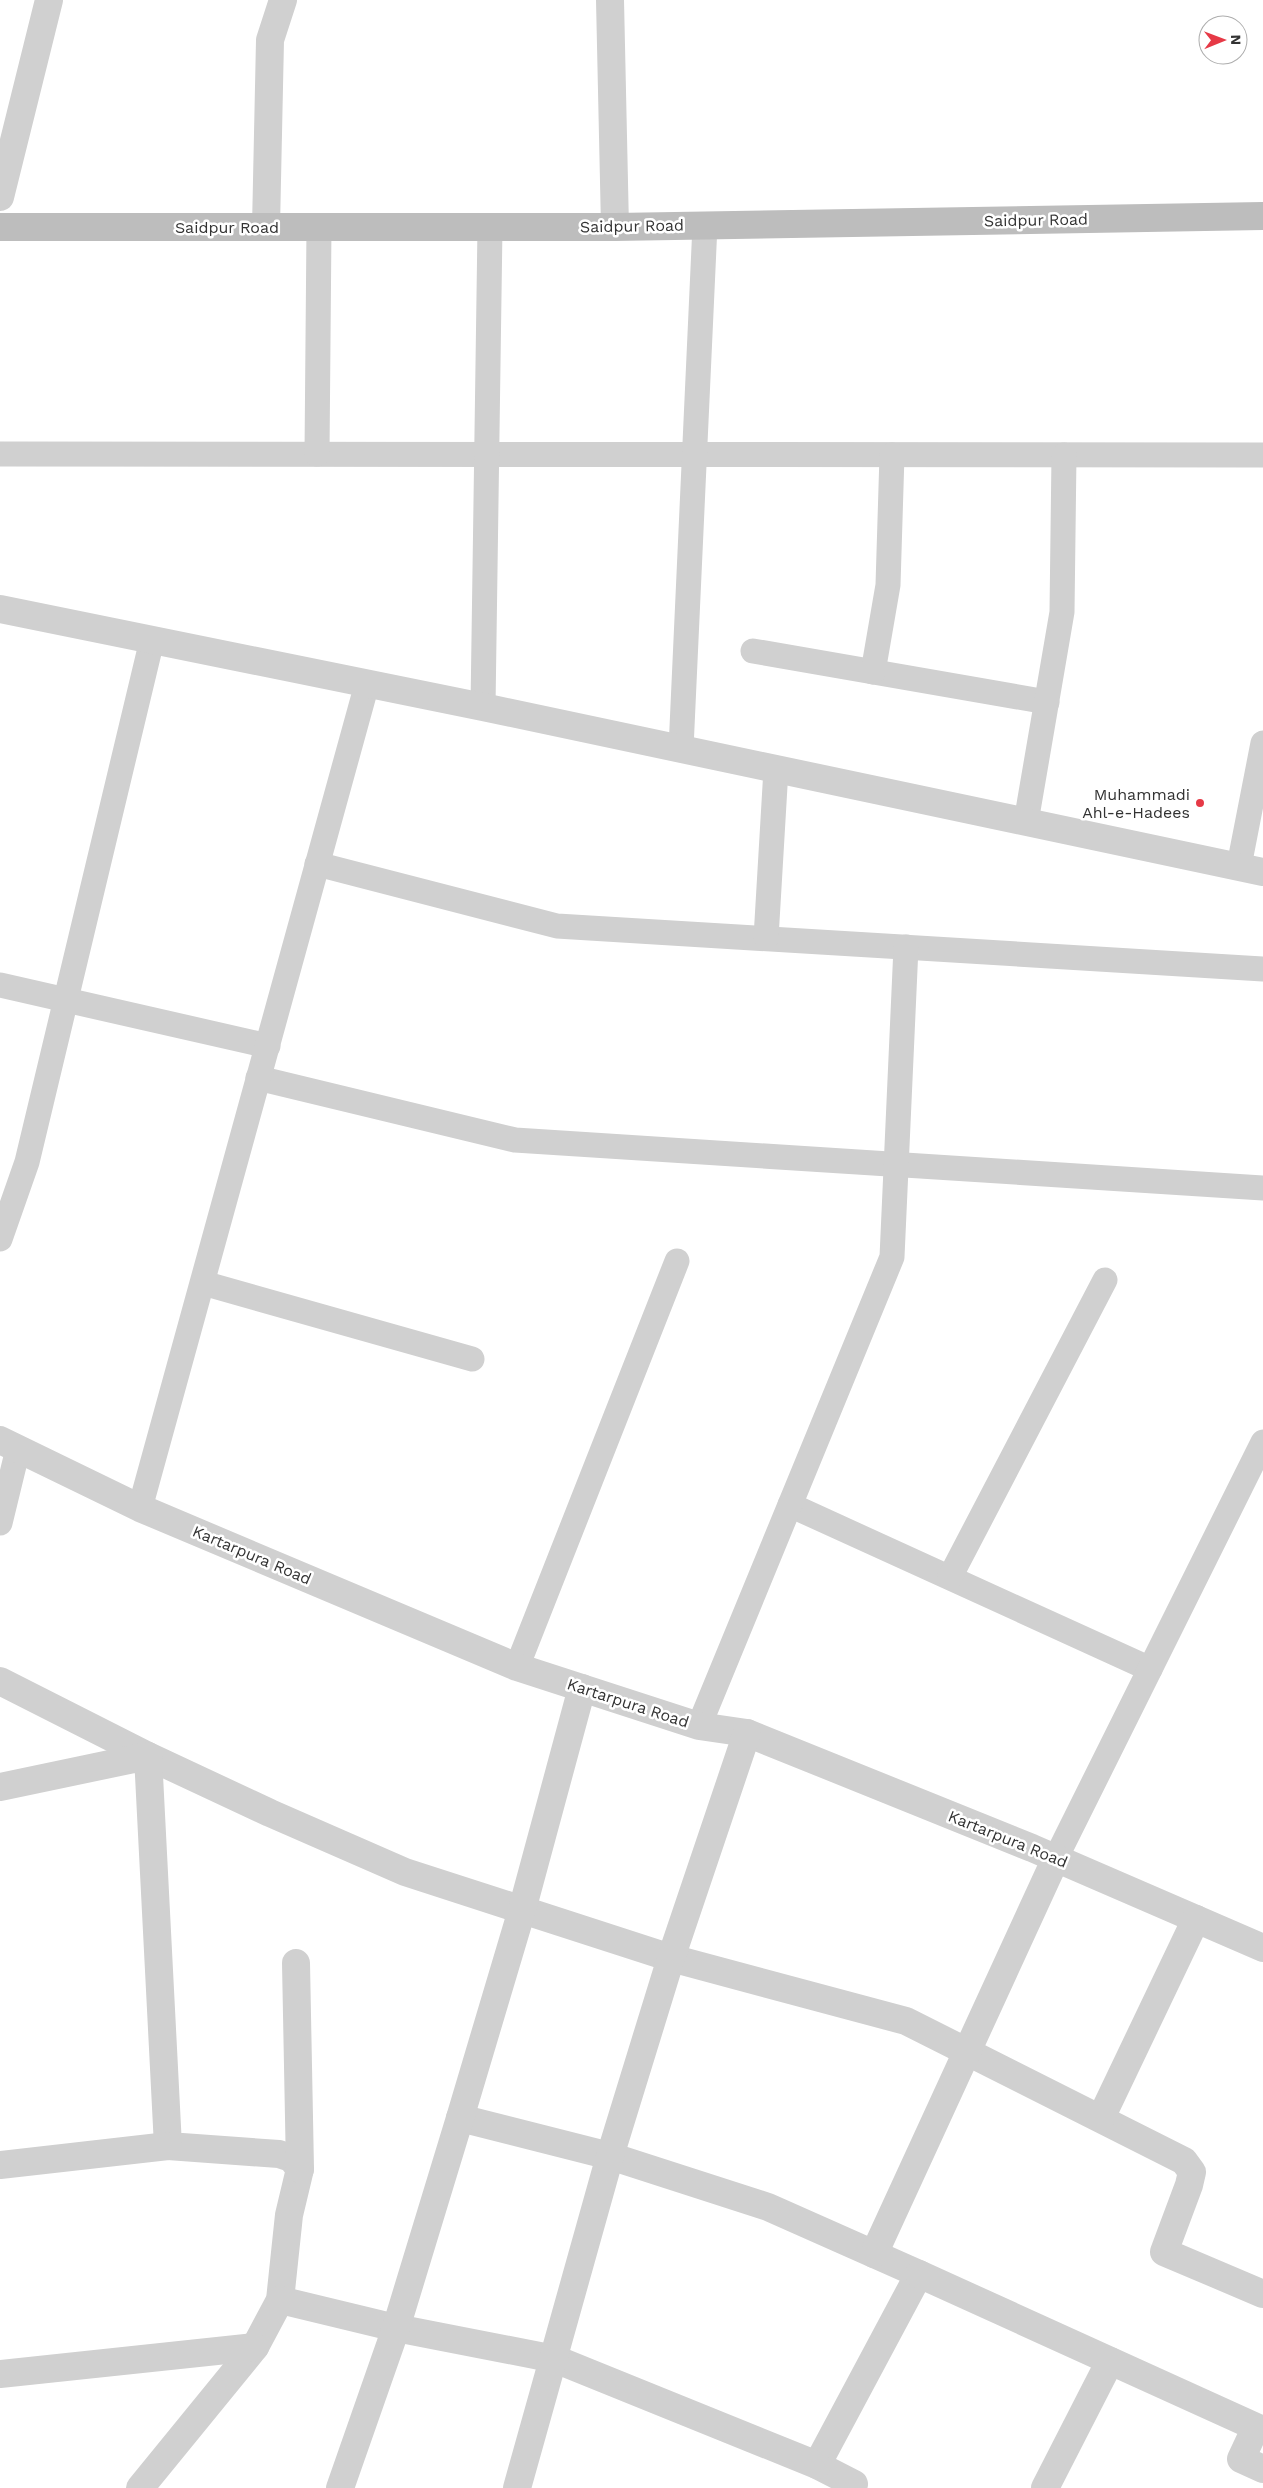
<svg xmlns="http://www.w3.org/2000/svg" width="1263" height="2488" font-family="'Work Sans',sans-serif">
	<style>
		.lines { fill: none; stroke-linecap: round; stroke-linejoin: round }
		.lane { stroke: #d0d0d0; stroke-width: 25 }
		.street { stroke: #d0d0d0; stroke-width: 28 }
		.secondary { stroke: #bdbdbd; stroke-width: 28 }
		.poi-dot { fill: #e63946; stroke: #fff; stroke-width: 2 }
		.labels { text-anchor: middle; dominant-baseline: central; stroke-width: 5; stroke-linejoin: round; paint-order: stroke }
		.street-label { font-size: 16px; fill: #333; stroke: #fff }
		.poi-label { font-size: 16px; fill: #333; stroke: #fff; text-anchor: end }
	</style>
	<rect width="100%" height="100%" fill="#fff"/>
	<g class="lines">
		<g class="lane">
			<path d="M0 454 1263 455"/>
			<path d="M317 454 319 227"/>
			<path d="M753 651 1047 702"/>
			<path d="M873 672 888 585 892 455"/>
			<path d="M483 707 490 227"/>
			<path d="M681 749 705 225"/>
			<path d="M1026 822 1062 612 1064 455"/>
			<path d="M317 864 557 926 1263 969"/>
			<path d="M1239 866 1263 743"/>
			<path d="M766 938 776 769"/>
			<path d="M0 985 268 1046"/>
			<path d="M258 1078 515 1140 1263 1188"/>
			<path d="M0 1239 27 1162 152 640"/>
			<path d="M203 1283 472 1359"/>
			<path d="M790 1505 1150 1669"/>
			<path d="M140 1508 367 684"/>
			<path d="M0 1523 18 1449"/>
			<path d="M950 1577 1105 1280"/>
			<path d="M517 1667 677 1261"/>
			<path d="M699 1726 892 1257 906 947"/>
			<path d="M1056 1858 1263 1442"/>
		</g>
		<g class="street">
			<path d="M610 0 615 227"/>
			<path d="M0 197 49 0"/>
			<path d="M266 227 270 40 283 0"/>
			<path d="M0 609 483 707 1263 872"/>
			<path d="M0 1440 140 1508 517 1667 699 1726 747 1733 1032 1848 1263 1948"/>
			<path d="M0 1681 148 1756 270 1813 405 1872 671 1958 906 2021 1184 2161 1192 2172 1189 2185 1164 2252 1263 2294"/>
			<path d="M0 1787 148 1756 168 2146 279 2154 291 2158 300 2169 289 2215 280 2300 255 2347 140 2488"/>
			<path d="M296 1963 300 2169"/>
			<path d="M460 2118 610 2156 768 2207 919 2274 817 2465 854 2484 852 2488"/>
			<path d="M1101 2118 1196 1919"/>
			<path d="M0 2165 168 2146"/>
			<path d="M874 2254 1056 1858"/>
			<path d="M919 2274 1256 2427 1241 2459 1263 2469"/>
			<path d="M280 2300 396 2328 555 2359 817 2465"/>
			<path d="M0 2374 255 2347"/>
			<path d="M340 2488 396 2328 460 2118 522 1910 582 1688"/>
			<path d="M517 2488 610 2156 671 1958 747 1733"/>
			<path d="M1045 2488 1110 2361"/>
		</g>
		<path class="secondary" d="M0 227H615L1263 216"/>
	</g>
	<circle class="poi-dot" cx="1200" cy="803" r="5"/>
	<g class="labels">
		<g class="street-label">
			<text transform="translate(1036 220) rotate(-1)">Saidpur Road</text>
			<text transform="translate(632 226) rotate(-1)">Saidpur Road</text>
			<text x="227" y="227">Saidpur Road</text>
			<text transform="translate(252 1555) rotate(23)">Kartarpura Road</text>
			<text transform="translate(628 1703) rotate(18)">Kartarpura Road</text>
			<text transform="translate(1008 1839) rotate(22)">Kartarpura Road</text>
		</g>
		<g class="poi-label">
			<text x="1190" y="794">Muhammadi<tspan x="1190" dy="18">Ahl-e-Hadees</tspan></text>
		</g>
	</g>
	<g transform="translate(1223 40) rotate(89)"><circle r="24" fill="#ffffff" stroke="#adadad"/>
	<path d="M0-4L9 19L0 12L-9 19Z" fill="#e63946"/>
	<text y="-8" font-size="14" font-weight="bold" text-anchor="middle" fill="#333333">N</text>
	</g>
</svg>
